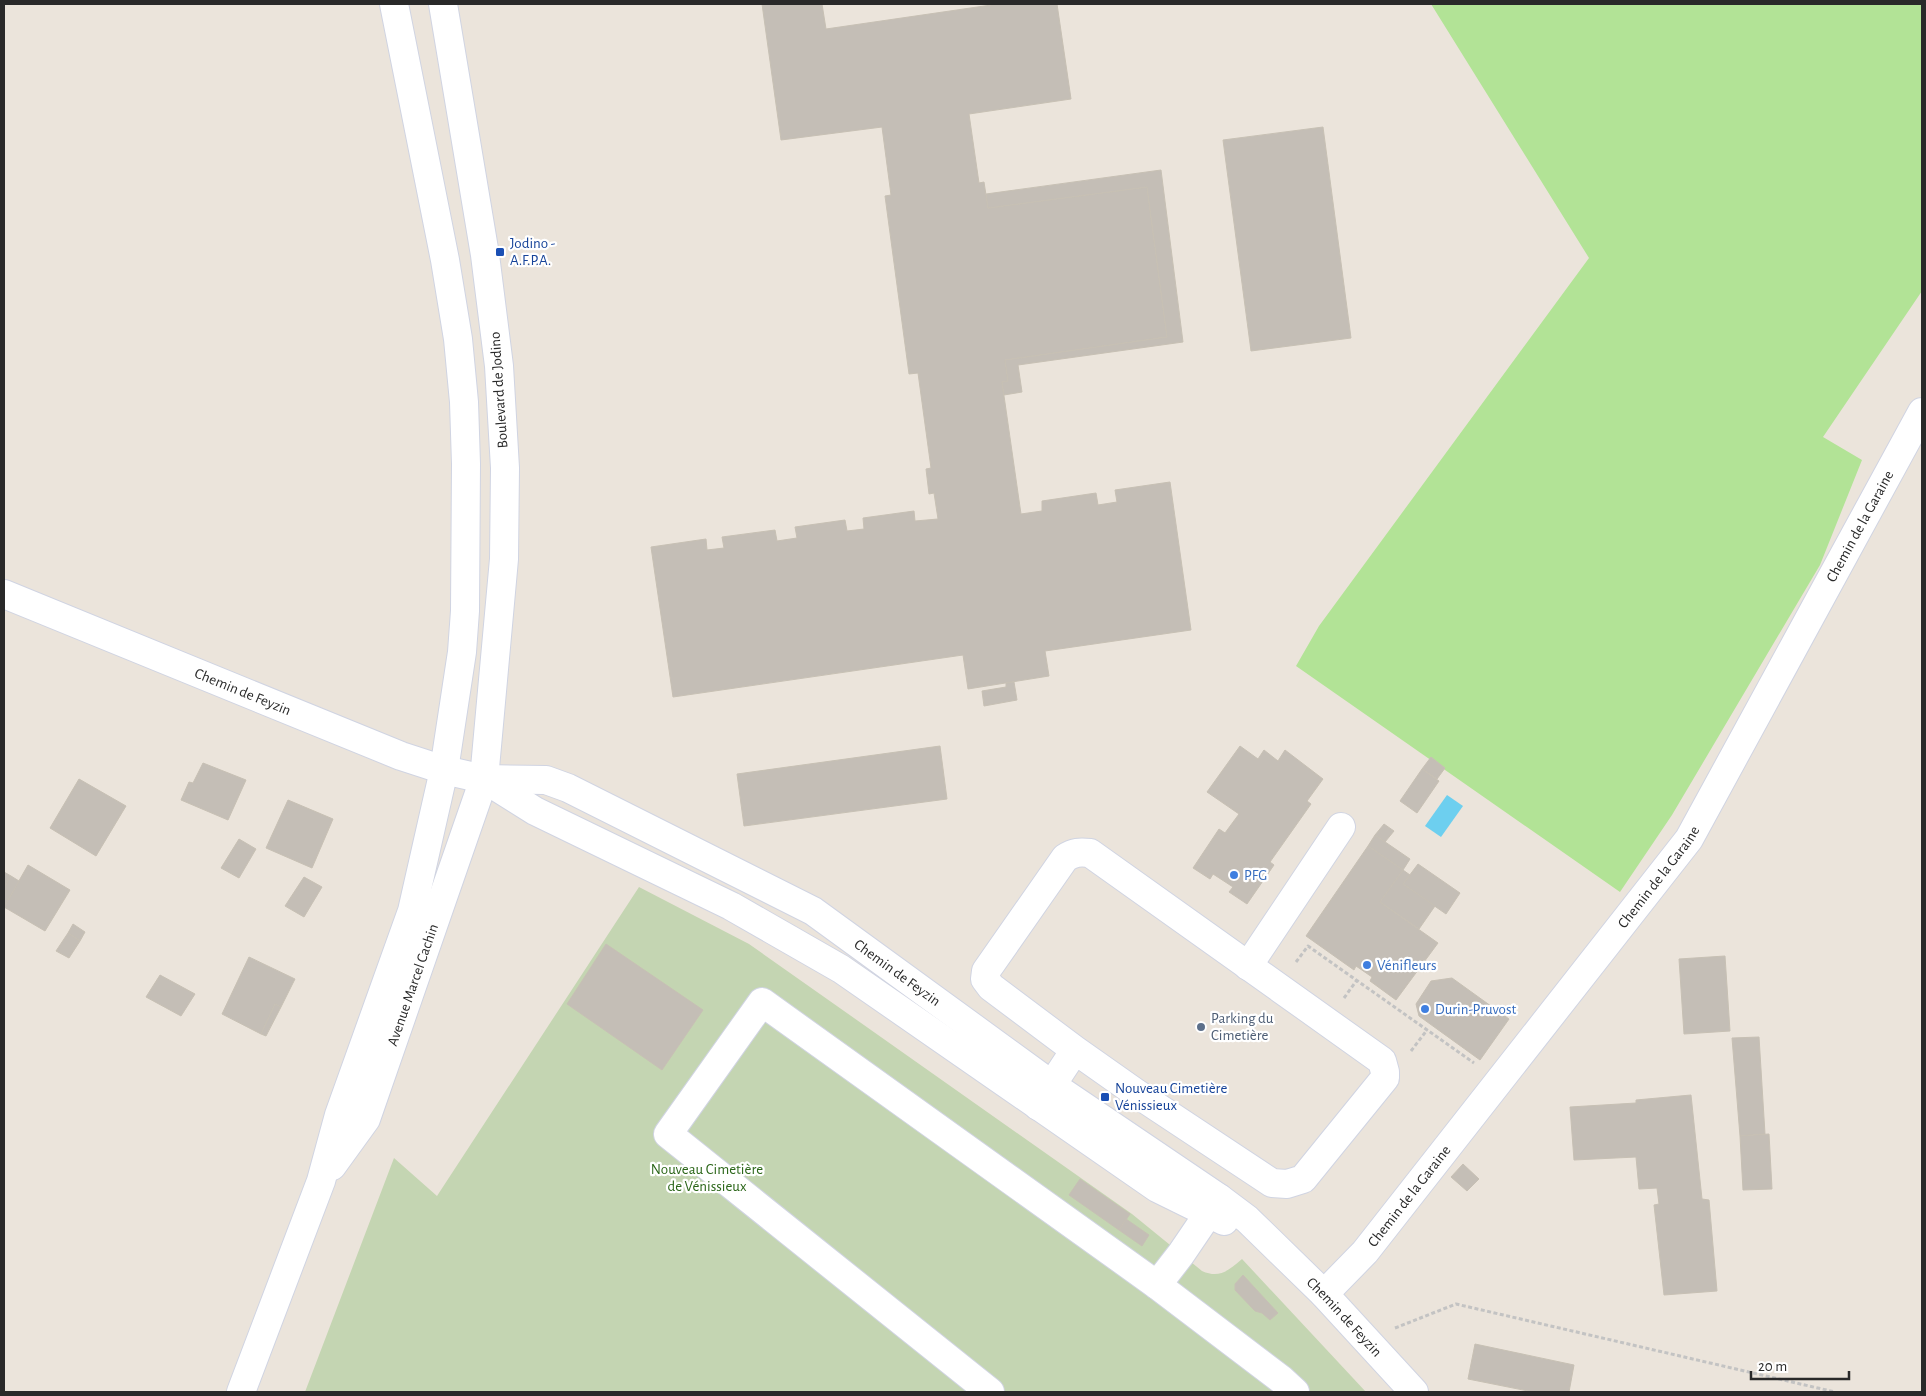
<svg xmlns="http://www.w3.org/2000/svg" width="1926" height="1396" font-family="'Alegreya Sans',sans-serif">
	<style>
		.green { fill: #b2e396 }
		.cemetery { fill: #c4d5b2 }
		.water { fill: #6dcfef }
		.building { fill: #c4beb6; stroke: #c7c0b4 }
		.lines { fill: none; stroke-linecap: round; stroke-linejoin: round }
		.minor-casing { stroke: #d0d4e2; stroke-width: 30 }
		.path { stroke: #c3c3c3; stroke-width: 3; stroke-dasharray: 4 2.5; stroke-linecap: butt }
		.minor { stroke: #fff; stroke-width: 28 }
		.transit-dot { fill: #1a4fb4; stroke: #fff; stroke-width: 2 }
		.shop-dot { fill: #3f7fe0; stroke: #fff; stroke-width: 2 }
		.service-dot { fill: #5c6f8a; stroke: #fff; stroke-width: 2 }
		.labels { text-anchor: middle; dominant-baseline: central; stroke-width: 4.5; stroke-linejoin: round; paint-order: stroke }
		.transit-label { font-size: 15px; fill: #164399; stroke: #fff; text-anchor: start }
		.street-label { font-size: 15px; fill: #292929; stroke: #fff }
		.shop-label { font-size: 15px; fill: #366cbe; stroke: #fff; text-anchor: start }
		.service-label { font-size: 15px; fill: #4e5e75; stroke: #fff; text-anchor: start }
		.park-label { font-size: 15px; fill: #2b6619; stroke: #fff }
	</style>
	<rect width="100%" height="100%" fill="#ebe4db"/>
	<path class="green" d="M1431 4H1922V291L1823 437 1862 460 1820 565 1672 815 1620 892 1296 666 1319 626 1589 258Z"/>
	<path class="cemetery" d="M639 887 749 944 1132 1214 1202 1271C1220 1279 1229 1270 1242 1259L1366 1392H305L394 1158 437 1196Z"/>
	<path class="water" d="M1447 795 1463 806 1441 837 1425 826Z"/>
	<g class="building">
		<path d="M762 4H822L826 29 998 4H1057L1071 99 969 114 979 183 984 182 988 208 1147 187 1167 337 1005 360 1008 381 1002 382 1021 514 1042 511V501L1096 493 1098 505 1117 502 1115 490 1170 482 1191 630 1045 651 1049 676 968 689 963 655 673 697 651 547 706 539 707 550 724 548 722 537 775 530 777 541 797 538 795 527 845 520 847 531 864 529 863 518 914 511 915 521 938 519 934 493 929 494 926 469 931 468 918 373 909 374 885 196 891 195 882 127 781 140Z"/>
		<path d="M1323 127 1351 338 1251 351 1223 140Z"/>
		<path d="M1161 170 1183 342 1018 365 1022 392 1004 395 1002 382 1008 381 1005 360 1167 337 1147 187 988 208 986 194Z"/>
		<path d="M1014 682 1017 700 984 706 982 691 1006 687V683Z"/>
		<path d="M940 746 947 799 744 826 737 774Z"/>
		<path d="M1240 746 1258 759 1264 750 1278 761 1285 750 1323 779 1307 801 1311 804 1270 862 1274 865 1247 904 1229 892 1233 887 1213 874 1210 879 1193 868 1219 829 1225 833 1239 814 1207 792Z"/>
		<path d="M1431 757 1445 768 1437 779 1422 769Z"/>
		<path d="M203 763 246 780 228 820 181 800 189 782 193 783Z"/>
		<path d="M1422 769 1439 781 1417 813 1400 801Z"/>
		<path d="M79 779 126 806 96 856 50 828Z"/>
		<path d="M288 800 333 819 312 868 266 848Z"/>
		<path d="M1384 824 1394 831 1385 842 1375 835Z"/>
		<path d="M1375 835 1410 859 1403 870 1368 846Z"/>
		<path d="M239 839 256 849 239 878 221 868Z"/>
		<path d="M1368 846 1403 870 1380 902 1438 943 1396 1000 1370 981 1372 977 1356 966 1354 970 1306 936Z"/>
		<path d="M1418 864 1460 893 1446 914 1403 884Z"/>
		<path d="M28 865 70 890 45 931 4 907Z"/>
		<path d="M1403 870 1410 875 1403 884 1435 906 1419 929 1380 902Z"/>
		<path d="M4 872 11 876 4 888Z"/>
		<path d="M11 876 19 881 4 907V888Z"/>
		<path d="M304 877 322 887 304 917 285 906Z"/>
		<path d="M73 924 85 932 80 941 68 933Z"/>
		<path d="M68 933 80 941 69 958 56 951Z"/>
		<path d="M606 944 703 1010 662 1070 567 1004Z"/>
		<path d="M1725 956 1730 1031 1684 1034 1679 959Z"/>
		<path d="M249 957 295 979 281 1007 275 1004 261 1034 222 1014Z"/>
		<path d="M160 975 195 994 181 1016 146 997Z"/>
		<path d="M1452 978 1509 1019 1480 1060 1419 1016 1416 1004 1431 981Z"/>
		<path d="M275 1004 281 1007 266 1036 261 1034Z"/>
		<path d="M1759 1037 1765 1134 1740 1136 1732 1038Z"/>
		<path d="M1691 1095 1702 1199 1709 1200 1717 1291 1664 1295 1654 1205 1659 1204 1657 1188 1639 1189 1636 1157 1574 1160 1570 1107 1636 1103V1100Z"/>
		<path d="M1769 1134 1772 1189 1743 1190 1740 1136Z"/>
		<path d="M1463 1164 1479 1179 1467 1191 1451 1177Z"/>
		<path d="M1080 1179 1130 1214 1119 1230 1069 1195Z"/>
		<path d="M1126 1219 1149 1235 1142 1246 1119 1230Z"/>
		<path d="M1243 1275 1278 1313 1270 1320 1262 1313 1255 1311 1235 1290V1284Z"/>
		<path d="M1475 1344 1574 1365 1569 1392H1533L1468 1379Z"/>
	</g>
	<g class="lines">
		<defs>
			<g id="minor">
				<path id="s1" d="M4 594 401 756 444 770 484 779 546 780 568 788 813 911 1052 1085 1219 1198 1247 1219 1324 1294 1414 1392"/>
				<path d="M484 779 535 811 731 906 841 969 1157 1188 1224 1221"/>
				<path d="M1248 966 1341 827"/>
				<path d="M1038 1106 1075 1050 991 987 985 979 986 971 1065 858C1074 852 1080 852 1090 853L1382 1061 1385 1072V1078L1303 1179 1287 1184 1272 1183 1136 1093 1075 1050"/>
				<path id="s2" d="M332 1166 366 1119 484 779 504 559 505 468 499 366 485 255 443 4"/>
				<path d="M1157 1285 1282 1380 1295 1392"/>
				<path id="s3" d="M1324 1294 1365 1252 1689 839 1922 412"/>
				<path d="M241 1392 321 1181 339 1115 412 911 444 770 462 652 465 611 466 464 464 402 458 339 445 260 394 4"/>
				<path d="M990 1392 668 1134 762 1002 1157 1285 1181 1254 1219 1198"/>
			</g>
		</defs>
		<use href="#minor" class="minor-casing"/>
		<g class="path">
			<path d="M1296 962 1308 946 1474 1063"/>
			<path d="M1344 998 1357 980"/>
			<path d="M1411 1051 1427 1030"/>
			<path d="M1395 1328 1456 1304 1835 1392"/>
		</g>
		<use href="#minor" class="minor"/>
	</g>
	<g class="transit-dot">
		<rect x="495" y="247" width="10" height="10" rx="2.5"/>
		<rect x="1100" y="1092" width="10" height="10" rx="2.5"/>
	</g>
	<g class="shop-dot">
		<circle cx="1234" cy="875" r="5"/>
		<circle cx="1367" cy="965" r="5"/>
		<circle cx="1425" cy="1009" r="5"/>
	</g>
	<circle class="service-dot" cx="1201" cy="1027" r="5"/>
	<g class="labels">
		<g class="transit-label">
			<text x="510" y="243">Jodino -<tspan x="510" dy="17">A.F.P.A.</tspan></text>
			<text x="1115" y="1088">Nouveau Cimetière<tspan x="1115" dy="17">Vénissieux</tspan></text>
		</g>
		<g class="street-label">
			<text transform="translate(499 390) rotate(-94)">Boulevard de Jodino</text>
			<text stroke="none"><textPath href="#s3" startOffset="940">Chemin de la Garaine</textPath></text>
			<text stroke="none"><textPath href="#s1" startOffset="258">Chemin de Feyzin</textPath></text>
			<text stroke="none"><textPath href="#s3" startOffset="535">Chemin de la Garaine</textPath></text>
			<text stroke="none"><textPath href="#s1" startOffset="979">Chemin de Feyzin</textPath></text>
			<text stroke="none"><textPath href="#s2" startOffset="200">Avenue Marcel Cachin</textPath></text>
			<text stroke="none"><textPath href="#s3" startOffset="130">Chemin de la Garaine</textPath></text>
			<text stroke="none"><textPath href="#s1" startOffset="1545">Chemin de Feyzin</textPath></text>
		</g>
		<g class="shop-label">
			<text x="1244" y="875">PFG</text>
			<text x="1377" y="965">Vénifleurs</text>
			<text x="1435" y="1009">Durin-Pruvost</text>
		</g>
		<g class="service-label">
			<text x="1211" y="1018">Parking du<tspan x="1211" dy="17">Cimetière</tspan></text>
		</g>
		<g class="park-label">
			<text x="707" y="1169">Nouveau Cimetière<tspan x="707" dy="17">de Vénissieux</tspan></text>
		</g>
	</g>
	<rect width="1926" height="1396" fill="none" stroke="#292929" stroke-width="10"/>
	<path d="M1751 1371v8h98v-8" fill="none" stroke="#292929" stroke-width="2.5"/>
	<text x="1758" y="1371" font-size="15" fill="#292929" stroke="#ffffff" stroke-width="4" paint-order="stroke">20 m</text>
</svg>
